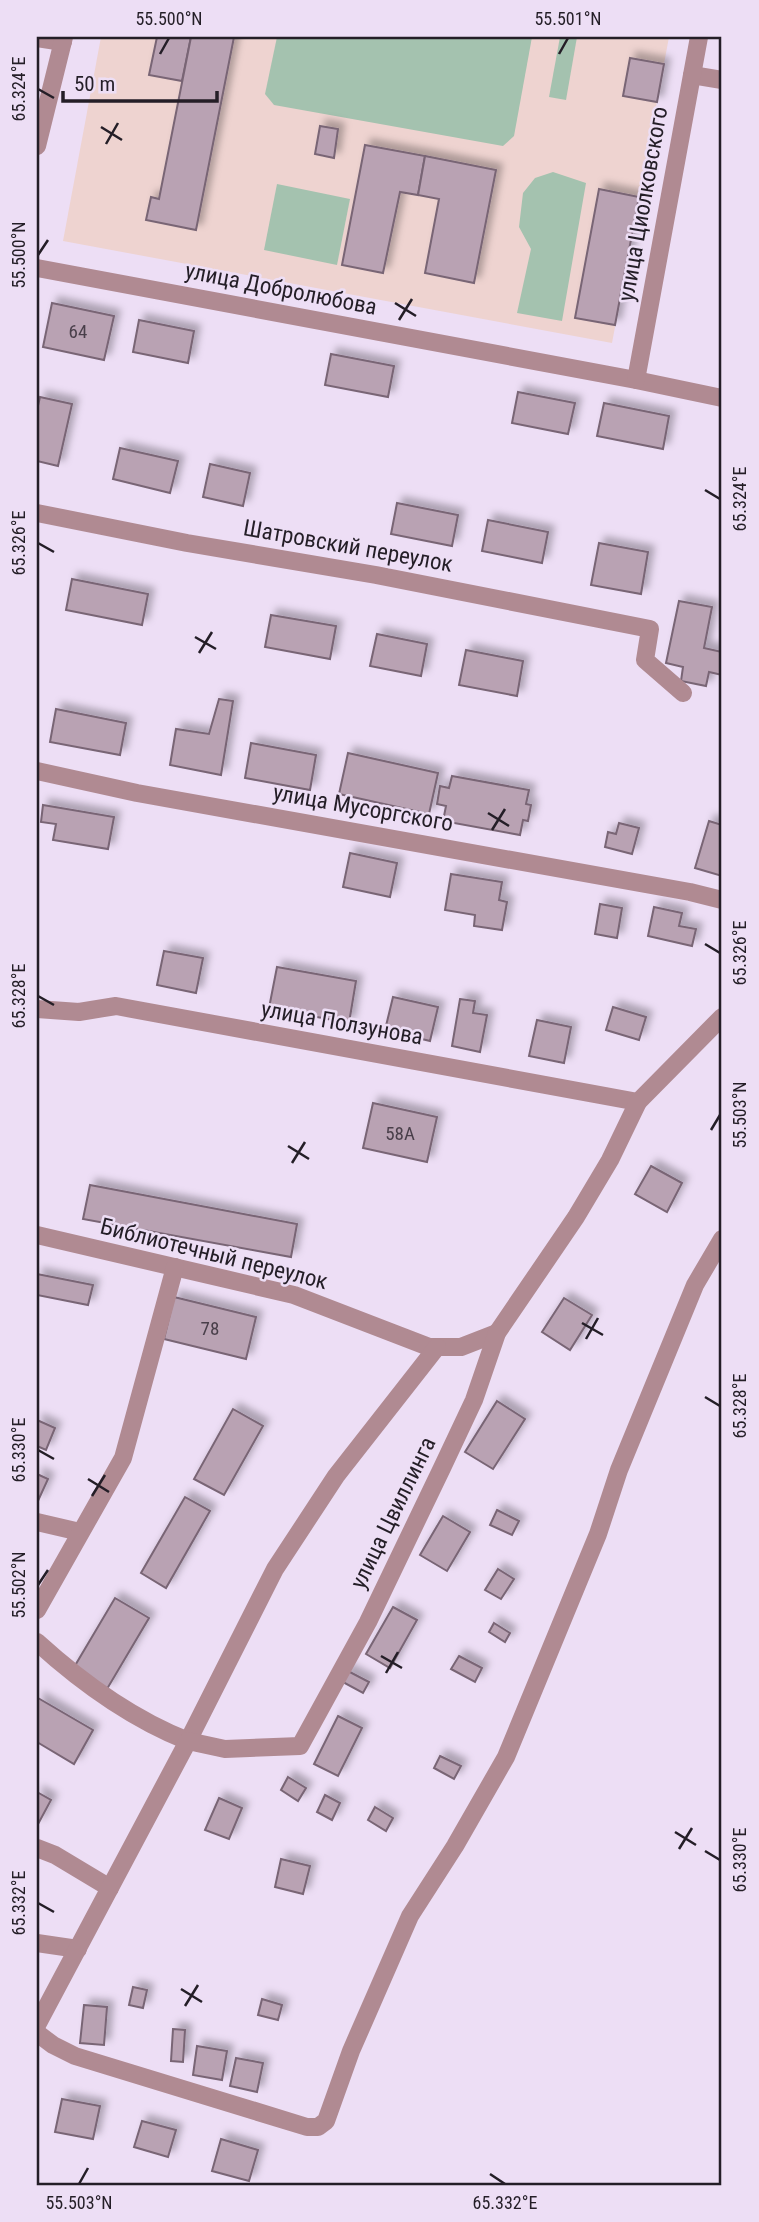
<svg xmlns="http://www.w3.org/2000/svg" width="759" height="2222" font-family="'Roboto Condensed',sans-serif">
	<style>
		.medical { fill: #eed3d0 }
		.green { fill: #a4c2af }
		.building { fill: #b9a2b3; stroke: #796575; stroke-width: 2; filter: url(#shadow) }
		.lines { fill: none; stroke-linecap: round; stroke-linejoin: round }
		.minor { stroke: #b08a92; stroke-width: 18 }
		.ticks { fill: none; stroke: #241e27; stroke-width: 2.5 }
		.labels { text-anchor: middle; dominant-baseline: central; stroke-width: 5; stroke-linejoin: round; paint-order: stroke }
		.number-label { font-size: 19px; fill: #493f4a }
		.street-label { font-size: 23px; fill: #241e27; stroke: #eddef5 }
		.neatline { fill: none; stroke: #241e27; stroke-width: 2.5 }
		.ticks-label { font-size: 18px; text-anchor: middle; fill: #241e27 }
	</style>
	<defs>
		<filter id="shadow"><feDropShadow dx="6" dy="-6" stdDeviation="3.5" flood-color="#0004"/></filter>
	</defs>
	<rect width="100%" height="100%" fill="#eddef5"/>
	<path class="medical" d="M101 37H669L612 343 63 241Z"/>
	<g class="green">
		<path d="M277 37H532L514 136 503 146 274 105 265 94Z"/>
		<path d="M560 37H577L566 100 549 97Z"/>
		<path d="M553 172 586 183 562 321 517 313 531 249 519 227 523 193 535 178Z"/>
		<path d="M277 184 350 199 337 265 264 250Z"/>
	</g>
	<g class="building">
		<path d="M157 37H191L182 81 149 75Z"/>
		<path d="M191 37H234L196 230 146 220 151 197 159 199Z"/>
		<path d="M630 58 664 64 657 102 623 96Z"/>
		<path d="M320 126 338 129 334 158 315 154Z"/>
		<path d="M365 145 425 156 418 195 400 192 383 273 342 265Z"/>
		<path d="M425 156 496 170 474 283 425 273 439 199 418 195Z"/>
		<path d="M599 189 639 197 615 325 575 318Z"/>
		<path d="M52 303 114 316 104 360 43 347Z"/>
		<path d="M139 320 194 331 188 363 133 352Z"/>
		<path d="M331 354 394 366 388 397 325 385Z"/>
		<path d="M518 392 575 403 568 434 512 423Z"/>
		<path d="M40 397 72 404 58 466 37 461V410Z"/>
		<path d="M604 403 669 416 663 449 597 436Z"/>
		<path d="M120 448 178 461 170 493 113 479Z"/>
		<path d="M210 464 250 473 243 506 203 497Z"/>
		<path d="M397 503 458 515 452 546 391 534Z"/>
		<path d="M488 520 548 532 542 563 482 551Z"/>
		<path d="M599 543 648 552 641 594 591 585Z"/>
		<path d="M72 579 148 594 142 625 66 610Z"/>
		<path d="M679 601 712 607 704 648 722 652V675L709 672 706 686 681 681 683 667 666 663Z"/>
		<path d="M271 615 336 626 330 659 265 647Z"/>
		<path d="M377 634 427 644 421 676 370 666Z"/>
		<path d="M466 650 523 661 517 696 459 685Z"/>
		<path d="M219 699 233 701 221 775 170 765 176 729 209 734Z"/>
		<path d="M56 709 126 723 120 755 50 742Z"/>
		<path d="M251 743 316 755 310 790 245 778Z"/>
		<path d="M348 753 438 773 429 814 339 794Z"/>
		<path d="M452 776 529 790 526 804 531 805 528 821 523 820 520 835 443 821 446 806 437 804 440 786 449 788Z"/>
		<path d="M43 805 114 817 108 849 53 840 56 824 41 822Z"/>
		<path d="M709 821 722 825V876L695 868Z"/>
		<path d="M619 823 639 828 632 854 605 847 608 832 616 834Z"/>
		<path d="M350 853 397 863 390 897 343 887Z"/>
		<path d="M451 874 502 882 499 900 507 902 502 930 474 926 475 915 445 910Z"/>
		<path d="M600 904 622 908 617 938 595 934Z"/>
		<path d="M654 907 682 913 679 926 696 929 692 946 648 936Z"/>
		<path d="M164 951 203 958 196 993 157 985Z"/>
		<path d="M277 967 356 981 349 1023 269 1008Z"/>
		<path d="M393 997 438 1007 430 1041 385 1030Z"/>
		<path d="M460 999 475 1001 473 1013 487 1015 480 1052 452 1046Z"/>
		<path d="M613 1007 646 1017 639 1040 606 1030Z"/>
		<path d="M537 1020 571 1027 564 1063 529 1056Z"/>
		<path d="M373 1103 437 1117 427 1162 363 1148Z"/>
		<path d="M651 1166 682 1183 667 1212 635 1194Z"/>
		<path d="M90 1185 297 1224 291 1257 83 1219Z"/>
		<path d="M37 1274 93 1285 88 1305 37 1295Z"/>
		<path d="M174 1297 256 1317 246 1359 164 1339Z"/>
		<path d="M564 1298 592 1315 570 1350 542 1332Z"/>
		<path d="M497 1401 525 1419 493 1469 465 1452Z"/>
		<path d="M233 1409 263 1426 224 1495 194 1479Z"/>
		<path d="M37 1420 55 1428 46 1450 37 1446Z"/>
		<path d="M37 1474 48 1479 37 1503Z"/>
		<path d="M185 1497 210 1511 166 1588 141 1573Z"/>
		<path d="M497 1510 519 1521 512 1535 490 1525Z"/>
		<path d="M443 1516 470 1532 447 1571 420 1555Z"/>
		<path d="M498 1569 514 1579 501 1599 485 1590Z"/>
		<path d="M115 1598 149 1618 107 1689 73 1669Z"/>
		<path d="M393 1607 417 1620 390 1668 366 1654Z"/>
		<path d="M494 1623 510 1633 505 1642 489 1632Z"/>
		<path d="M459 1656 482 1668 475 1682 451 1669Z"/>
		<path d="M346 1670 369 1682 363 1693 341 1681Z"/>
		<path d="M38 1698 93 1730 74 1764 37 1742Z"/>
		<path d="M338 1716 362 1728 338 1776 314 1764Z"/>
		<path d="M440 1756 461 1766 454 1779 434 1768Z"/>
		<path d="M288 1777 306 1788 298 1801 281 1790Z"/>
		<path d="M37 1792 51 1800 37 1826Z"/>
		<path d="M325 1795 340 1803 332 1820 317 1812Z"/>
		<path d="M219 1798 242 1808 229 1839 205 1830Z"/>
		<path d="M375 1807 393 1818 386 1831 368 1820Z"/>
		<path d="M281 1859 310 1866 303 1894 275 1887Z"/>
		<path d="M133 1987 147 1990 143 2008 129 2005Z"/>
		<path d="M262 1999 282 2005 278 2020 258 2015Z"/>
		<path d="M84 2005 107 2007 104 2045 80 2043Z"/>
		<path d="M173 2029 185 2030 183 2062 171 2061Z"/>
		<path d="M197 2046 227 2051 222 2080 193 2075Z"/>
		<path d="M236 2058 263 2063 257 2092 230 2086Z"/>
		<path d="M62 2099 100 2106 93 2139 55 2132Z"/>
		<path d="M142 2121 176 2130 168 2157 134 2147Z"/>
		<path d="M221 2139 258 2150 249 2181 212 2171Z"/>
	</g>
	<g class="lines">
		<g class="minor">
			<path d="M37 38 63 42"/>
			<path d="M692 75 722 80"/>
			<path d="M37 146 64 37"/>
			<path d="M37 268 636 380 722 398"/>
			<path d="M636 380 699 37"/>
			<path d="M37 513 187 543 376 575 650 629 645 660 683 693"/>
			<path d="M37 771 137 793 690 892 722 900"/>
			<path d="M37 1009 79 1012 116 1006 638 1102"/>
			<path d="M37 1235 294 1295 429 1347H461L497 1333"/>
			<path d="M37 1522 80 1532"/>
			<path d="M37 1610 123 1458 175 1267"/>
			<path d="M37 1642C81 1682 132 1719 188 1741L275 1569 336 1476 437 1347"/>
			<path d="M37 1848 55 1855 110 1888"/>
			<path d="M37 1943 78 1949"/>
			<path d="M37 2025 188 1741 225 1749 300 1746 368 1622 442 1468 474 1400 497 1333 576 1217 610 1160 638 1102 722 1017"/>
			<path d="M37 2033 53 2045 75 2056 307 2127H318L326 2121 351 2051 410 1916 455 1846 506 1757 598 1534 619 1470 695 1285 722 1239"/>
		</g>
	</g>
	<path class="ticks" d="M160 54 169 38M559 54 568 38M38 89 54 98M101 127 122 140M106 144 118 123M38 255 48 240M395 303 416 316M399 320 412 299M705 490 720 499M38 543 54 552M195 637 216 649M199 653 212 632M488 813 509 826M492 830 505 809M705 944 720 953M38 996 54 1005M711 1130 720 1115M288 1146 309 1159M292 1163 305 1142M582 1323 603 1335M586 1339 598 1318M705 1397 720 1406M38 1450 54 1459M88 1479 109 1492M92 1496 105 1475M38 1585 48 1570M381 1656 402 1668M386 1673 398 1652M675 1832 696 1845M679 1849 692 1828M705 1851 720 1860M38 1903 54 1912M181 1989 202 2002M185 2006 198 1985M490 2174 505 2184M79 2184 88 2168"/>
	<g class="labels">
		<g class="number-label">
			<text x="78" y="331">64</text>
			<text x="400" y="1133">58А</text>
			<text x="210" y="1328">78</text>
		</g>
		<g class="street-label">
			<text transform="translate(643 204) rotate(-80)">улица Циолковского</text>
			<text transform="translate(281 289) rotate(11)">улица Добролюбова</text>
			<text transform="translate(348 546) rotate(10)">Шатровский переулок</text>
			<text transform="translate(363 808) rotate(10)">улица Мусоргского</text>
			<text transform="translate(342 1023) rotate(10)">улица Ползунова</text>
			<text transform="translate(214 1254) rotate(14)">Библиотечный переулок</text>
			<text transform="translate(393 1513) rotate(-64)">улица Цвиллинга</text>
		</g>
	</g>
	<rect width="759" height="2222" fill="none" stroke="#eddef5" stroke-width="77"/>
	<path d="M63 91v10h154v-10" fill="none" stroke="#241e27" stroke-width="3.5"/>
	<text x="74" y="91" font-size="21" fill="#241e27" stroke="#eddef5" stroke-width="5" paint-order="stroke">50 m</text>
	<rect x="38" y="38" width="682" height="2146" class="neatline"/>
	<g class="ticks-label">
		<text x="169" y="25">55.500°N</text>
		<text x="568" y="25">55.501°N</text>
		<text transform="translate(19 89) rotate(-90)" y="6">65.324°E</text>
		<text transform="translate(19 255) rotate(-90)" y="6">55.500°N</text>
		<text transform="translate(740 499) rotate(-90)" y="6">65.324°E</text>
		<text transform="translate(19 543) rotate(-90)" y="6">65.326°E</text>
		<text transform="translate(740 953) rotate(-90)" y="6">65.326°E</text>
		<text transform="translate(19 996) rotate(-90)" y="6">65.328°E</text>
		<text transform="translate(740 1115) rotate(-90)" y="6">55.503°N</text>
		<text transform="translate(740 1406) rotate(-90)" y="6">65.328°E</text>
		<text transform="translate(19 1450) rotate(-90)" y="6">65.330°E</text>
		<text transform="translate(19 1585) rotate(-90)" y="6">55.502°N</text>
		<text transform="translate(740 1860) rotate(-90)" y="6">65.330°E</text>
		<text transform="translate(19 1903) rotate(-90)" y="6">65.332°E</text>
		<text x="79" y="2209">55.503°N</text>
		<text x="505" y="2209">65.332°E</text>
	</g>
</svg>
